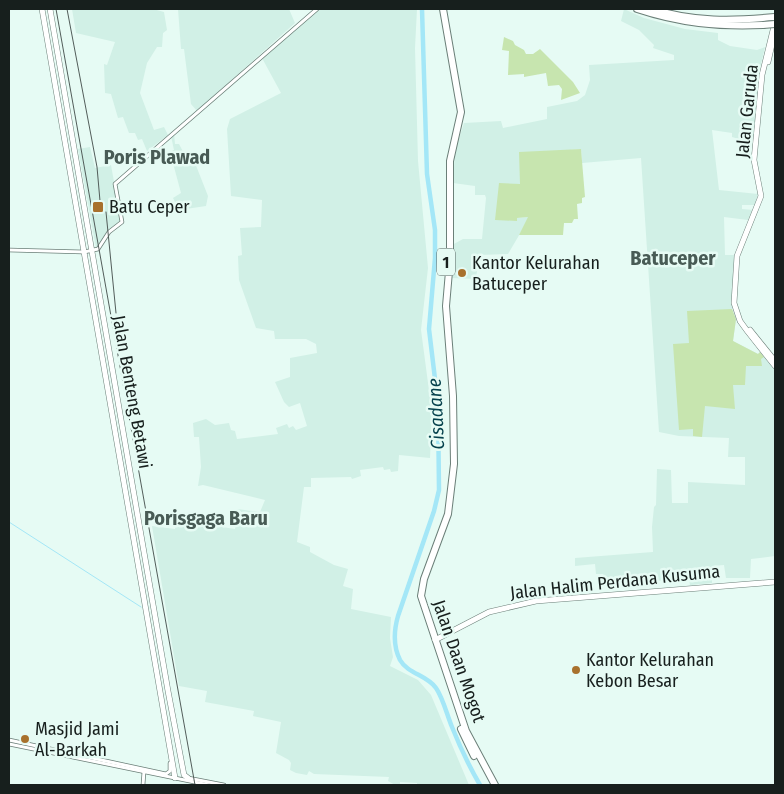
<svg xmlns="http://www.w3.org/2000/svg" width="784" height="794" font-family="'Fira Sans Condensed',sans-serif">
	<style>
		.built { fill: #d1f0e6 }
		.green { fill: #c7e5af }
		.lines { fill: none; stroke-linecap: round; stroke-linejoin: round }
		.stream { stroke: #a4e7f7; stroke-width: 1 }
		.river { stroke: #a4e7f7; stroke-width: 4.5 }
		.minor-casing { stroke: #6b7f78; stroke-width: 4.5 }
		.major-casing { stroke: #6b7f78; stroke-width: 6 }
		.highway-casing { stroke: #6b7f78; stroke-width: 8 }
		.minor { stroke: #fff; stroke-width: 3 }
		.major { stroke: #fff; stroke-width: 5 }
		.highway { stroke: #fff; stroke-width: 6 }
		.rail { stroke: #525d5a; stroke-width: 1 }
		.highway-bridge-casing { stroke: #6b7f78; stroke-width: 8; stroke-linecap: butt }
		.highway-bridge { stroke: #fff; stroke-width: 6 }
		.poi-dot { fill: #a8712d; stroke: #e6fbf4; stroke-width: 2 }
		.labels { text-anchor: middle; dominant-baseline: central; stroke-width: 5; stroke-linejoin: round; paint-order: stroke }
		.shield { fill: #e6fbf4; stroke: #55615e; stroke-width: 1 }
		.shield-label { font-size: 16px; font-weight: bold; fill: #171f1d }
		.street-label { font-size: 18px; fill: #171f1d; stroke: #e6fbf4 }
		.poi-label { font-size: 18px; fill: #171f1d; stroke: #e6fbf4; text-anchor: start }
		.water-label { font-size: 19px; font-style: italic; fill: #06424d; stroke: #e6fbf4 }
		.quarter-label { font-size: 20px; font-weight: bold; fill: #485b55; stroke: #e6fbf4 }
	</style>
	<rect width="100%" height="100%" fill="#e6fbf4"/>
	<g class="built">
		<path d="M72 9H153L164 12 167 30 163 33 162 47H157L147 63 140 93 154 130 164 127 168 135 147 151 142 139 138 140 135 133H129L123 117 118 118 111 94 105 93 104 64 107 65 115 42 76 33Z"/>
		<path d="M178 9H289L295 23 197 111 191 104 184 49H181Z"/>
		<path d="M317 9H417L415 48 418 161 428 268 421 330 432 413 430 458 399 455 398 471 391 472 390 469 384 470 383 467 360 470 361 476 352 479 351 477 311 478V487H304L297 542 310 547V552L334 565 348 569 343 586 353 589 351 609 391 617 390 638 393 657 390 666 418 680 431 695 469 785H417V783L400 782V785H395L388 781 389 777 314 774 309 771 307 775 296 773 290 770 291 763 289 760 276 753 281 722 253 716 254 711 205 702 207 691 179 686 152 526 175 529 177 520 235 529 237 509 260 512 265 500 203 485 198 486 201 467 199 437H194L193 423 206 419 215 425 229 423 231 430 235 431 237 439 278 434 276 428 287 424 289 428 293 426 296 430 307 426 300 403 289 407 284 402 275 382 290 377V358L317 353 316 344 306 339H275L274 331 256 328 239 280 238 256 242 255 240 228 261 227 262 200 231 196 227 129 230 119 281 93 262 58Z"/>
		<path d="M624 9 644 18 685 29 718 33V40L730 46 757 50 765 47 760 68 754 139 747 138 746 141 732 137V133L712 130 719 190 758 194 755 205H742V209L753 210 748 220 724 217 725 255H734L732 309 736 319 733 341 758 354 760 352 775 370V556L751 559 750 578H726L724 565 712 566V583L690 585 689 579 652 581 651 579 605 583 603 574H596L595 564 575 566V558L653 552 652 527 654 507 656 505 657 469 671 470 672 503H688V482L745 485V457H728L729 438 679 436 659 432 641 158 582 163 581 149 560 151 520 184H499L517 220V218L528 217V220L508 254 479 255 476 279 451 278 452 245 463 239H482L486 198 485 195H475V186L453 183 455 151 464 123 501 121 503 128 547 119V107L577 101 585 95 590 80 589 65 674 60V55L653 48 654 45 639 30 621 21Z"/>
		<path d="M174 133 175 144H179L189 163H195L208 196 206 206 179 210 173 198 181 193 170 152 174 150 171 136Z"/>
		<path d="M90 147 95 168 111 165 121 221 110 230 96 248 78 149Z"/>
	</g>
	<g class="green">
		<path d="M504 37 513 41 515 45 524 50 526 54H533L540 49 573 82 580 93 561 100 562 89 559 85 548 86 546 73 524 77V74L508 75 509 51 502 50Z"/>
		<path d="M581 149 585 197 582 198V203L577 204 578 219H574L572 223H564L563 235H519L528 217 517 218V221L495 220 499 183 520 184 519 152Z"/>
		<path d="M732 309 736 319 733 341 758 354 760 352 764 357 761 359 762 366H746L745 385H733L735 409 705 406 702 437 693 436V429L679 430 673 344 689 343 687 311Z"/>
	</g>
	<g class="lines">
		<path class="stream" d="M9 522 141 607"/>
		<path class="river" d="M422 9 427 174 435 230V258L429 329 438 404 439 490 434 511 398 616C394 630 393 646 400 660 408 674 427 675 436 688 443 698 447 715 452 727 460 747 469 766 480 785"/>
		<defs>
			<g id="minor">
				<path d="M9 250 84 252 98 249 109 232 122 222 115 184 317 9"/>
				<path d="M9 740 166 774 170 771V763"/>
				<path d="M9 744 209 785"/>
				<path d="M188 778 224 785"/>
				<path d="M143 785 144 771"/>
			</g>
			<g id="major">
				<path d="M42 9 175 778"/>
				<path d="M50 9 168 691 184 775 188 778"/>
				<path d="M775 22 762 75 754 160 761 196 737 256 734 303 740 321 748 332 775 366"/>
				<path d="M768 62 774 36"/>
				<path d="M750 330 775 361"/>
				<path d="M435 640 489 612 536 601 775 582"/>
			</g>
			<g id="highway">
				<path d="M443 9 461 112 450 161V260L446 306 453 396 454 464 448 514 424 579 421 596 466 731 495 785"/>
				<path d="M637 9C679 23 718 27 763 25"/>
				<path d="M653 9C693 22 733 21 775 17"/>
				<path d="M461 729 474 756"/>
			</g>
		</defs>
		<use href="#minor" class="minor-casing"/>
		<use href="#major" class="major-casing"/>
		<use href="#highway" class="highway-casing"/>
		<use href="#minor" class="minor"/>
		<use href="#major" class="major"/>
		<use href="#highway" class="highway"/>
		<g class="rail">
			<path d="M56 9 195 785"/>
			<path d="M67 9 97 167 100 201"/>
			<path d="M106 212 116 313"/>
		</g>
		<defs>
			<path id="highway-bridge" d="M763 25 775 24"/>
		</defs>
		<use href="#highway-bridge" class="highway-bridge-casing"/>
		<use href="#highway-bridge" class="highway-bridge"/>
	</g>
	<g class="poi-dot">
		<rect x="92" y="201" width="12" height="12" rx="2.5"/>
		<circle cx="462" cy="273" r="5"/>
		<circle cx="576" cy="670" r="5"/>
		<circle cx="25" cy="739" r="5"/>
	</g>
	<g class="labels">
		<rect class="shield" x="437" y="248.5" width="18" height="27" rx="4"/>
		<g class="shield-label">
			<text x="446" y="262">1</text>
		</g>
		<g class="street-label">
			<text transform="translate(747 111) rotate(-84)">Jalan Garuda</text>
			<text transform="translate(132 392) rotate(80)">Jalan Benteng Betawi</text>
			<text transform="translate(615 582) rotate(-6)">Jalan Halim Perdana Kusuma</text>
			<text transform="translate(459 661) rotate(71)">Jalan Daan Mogot</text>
		</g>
		<g class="poi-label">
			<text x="109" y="207">Batu Ceper</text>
			<text x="472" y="263">Kantor Kelurahan<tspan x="472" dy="21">Batuceper</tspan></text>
			<text x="586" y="660">Kantor Kelurahan<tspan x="586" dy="21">Kebon Besar</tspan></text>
			<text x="35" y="729">Masjid Jami<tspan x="35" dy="21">Al-Barkah</tspan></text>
		</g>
		<g class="water-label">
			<text transform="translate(436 414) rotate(-93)">Cisadane</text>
		</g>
		<g class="quarter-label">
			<text x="157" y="157">Poris Plawad</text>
			<text x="673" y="258">Batuceper</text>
			<text x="206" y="518">Porisgaga Baru</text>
		</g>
	</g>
	<rect width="784" height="794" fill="none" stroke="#171f1d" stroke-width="20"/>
</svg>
